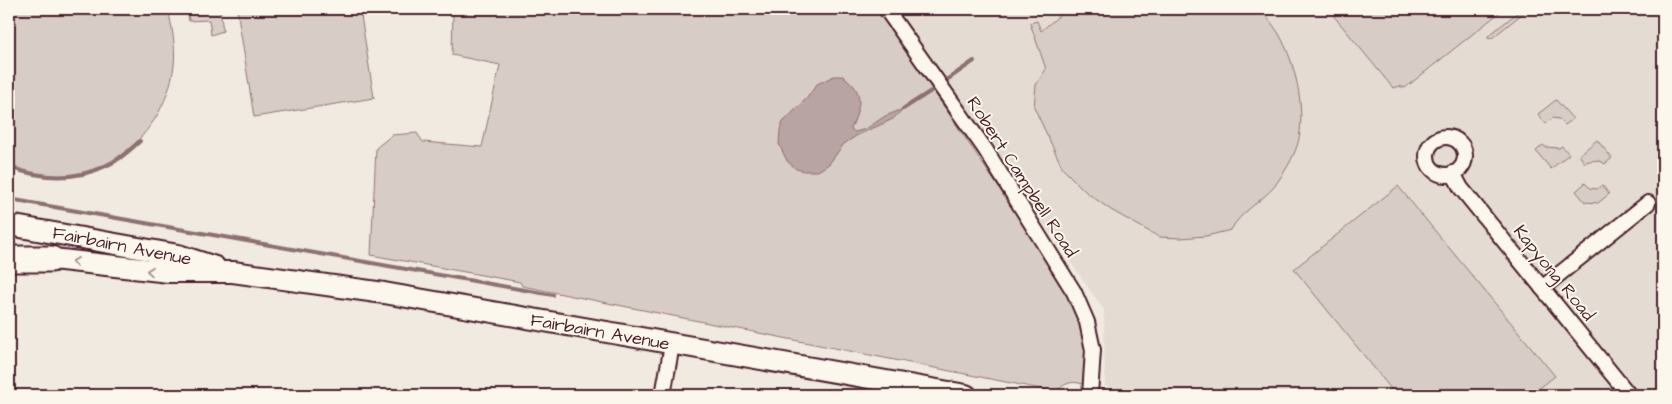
<svg xmlns="http://www.w3.org/2000/svg" width="1672" height="404" font-family="'Architects Daughter',sans-serif">
	<style>
		.built { fill: #e4dbd2 }
		.green { fill: #d8ccc6; stroke: #917678 }
		.water { fill: #b8a4a2; stroke: #8c6f72 }
		.lines { fill: none; stroke-linecap: round; stroke-linejoin: round }
		.stream { stroke: #8c6f72; stroke-width: 4 }
		.street-casing { stroke: #4a1f2b; stroke-width: 18 }
		.secondary-casing { stroke: #4a1f2b; stroke-width: 24 }
		.highway-casing { stroke: #4a1f2b; stroke-width: 29 }
		.street { stroke: #fbf7ec; stroke-width: 14 }
		.secondary { stroke: #fbf7ec; stroke-width: 20 }
		.highway { stroke: #fbf7ec; stroke-width: 25 }
		.oneway { stroke: #ab9695 }
		.labels { text-anchor: middle; dominant-baseline: central; stroke-width: 4; stroke-linejoin: round; paint-order: stroke }
		.street-label { font-size: 18px; fill: #4a1f2b; stroke: #fbf7ec }
	</style>
	<rect width="100%" height="100%" fill="#f0eae0"/>
	<filter id="ink" filterUnits="userSpaceOnUse"><feTurbulence type="fractalNoise" baseFrequency=".02" numOctaves="2"/><feDisplacementMap in="SourceGraphic" scale="10" xChannelSelector="R" yChannelSelector="G"/><feConvolveMatrix kernelMatrix="1 2 1 2 8 2 1 2 1" color-interpolation-filters="sRGB"/></filter>
	<g filter="url(#ink)">
		<path class="built" d="M896 9H1663V395H1122L1117 389 1105 386 1104 310 897 13Z"/>
		<g class="green">
			<path d="M9 9H168C172 27 176 46 174 65 164 145 85 199 9 165Z"/>
			<path d="M187 9H220L223 31 211 35 209 20 189 21Z"/>
			<path d="M237 9H360L374 98 254 117Z"/>
			<path d="M453 9H878L997 185 1060 282 1083 323 1087 350V372L1082 384C1071 380 1064 384 1056 392L522 286 520 282 371 255 376 148 392 135 417 133 423 142 482 147 500 65 452 55Z"/>
			<path d="M1067 9H1261C1267 17 1274 26 1279 34 1296 64 1306 110 1298 143 1293 159 1284 173 1274 187 1261 202 1240 212 1231 230L1206 236 1181 238 1159 237 1111 210 1087 193 1063 169 1034 107 1036 85 1046 69 1030 23 1037 21 1041 31Z"/>
			<path d="M1328 9H1504L1405 88 1399 86 1393 88Z"/>
			<path d="M1522 9H1528L1492 38 1487 37Z"/>
			<path d="M1556 100 1573 119 1565 125 1559 119 1552 118 1546 124 1538 114Z"/>
			<path d="M1597 140 1612 158 1605 164C1601 160 1590 159 1585 163L1579 155Z"/>
			<path d="M1543 145 1545 147 1559 148 1562 146 1569 154 1551 169 1536 151Z"/>
			<path d="M1585 183 1590 188 1597 189 1602 185 1609 194 1598 203 1585 202 1576 191Z"/>
			<path d="M1398 186 1555 376 1531 395H1396L1294 269Z"/>
		</g>
		<path class="water" d="M834 76H843C866 92 860 107 851 129L855 132 866 129 885 116 903 109 893 119 856 136 844 144 829 164 818 171H804L796 169 787 161 779 144 780 130 783 122 807 98 817 84Z"/>
		<g class="lines">
			<g class="stream">
				<path d="M948 79 974 61"/>
				<path d="M903 109 931 91"/>
				<path d="M9 167C42 179 76 181 108 165 120 160 130 150 140 141"/>
				<path d="M9 199 553 295"/>
			</g>
			<defs>
				<g id="street">
					<path d="M886 9 985 149 1074 292 1087 322 1093 350 1090 395"/>
					<circle cx="1446" cy="156" r="19"/>
					<path d="M1453 173 1461 188 1629 395"/>
					<path d="M1542 288 1648 203"/>
					<path d="M663 395 672 345"/>
				</g>
				<g id="secondary">
					<path d="M9 225 178 255 215 267"/>
					<path d="M35 257 169 272H233L384 293 966 395"/>
				</g>
				<path id="highway" d="M9 259H51"/>
			</defs>
			<use href="#street" class="street-casing"/>
			<use href="#secondary" class="secondary-casing"/>
			<use href="#highway" class="highway-casing"/>
			<use href="#street" class="street"/>
			<use href="#secondary" class="secondary"/>
			<use href="#highway" class="highway"/>
		</g>
		<defs><path id="oneway-chevron" d="M-2-3.5L2.5 0L-2 3.5" fill="none" stroke-width="1.6" stroke-linecap="round" stroke-linejoin="round" transform="scale(1.25)"/></defs>
		<g class="oneway">
			<use href="#oneway-chevron" transform="translate(75 262) rotate(-173)"/>
			<use href="#oneway-chevron" transform="translate(150 271) rotate(-174)"/>
		</g>
	</g>
	<g class="labels">
		<g class="street-label">
			<text transform="translate(1022 177) rotate(57)">Robert Campbell Road</text>
			<text transform="translate(122 246) rotate(11)">Fairbairn Avenue</text>
			<text transform="translate(1554 273) rotate(51)">Kapyong Road</text>
			<text transform="translate(600 332) rotate(10)">Fairbairn Avenue</text>
		</g>
	</g>
	<rect width="1672" height="404" fill="none" stroke="#fbf7ec" stroke-width="30"/>
	<rect x="15" y="15" width="1642" height="374" fill="none" stroke="#4a1f2b" stroke-width="2" filter="url(#ink)"/>
</svg>
